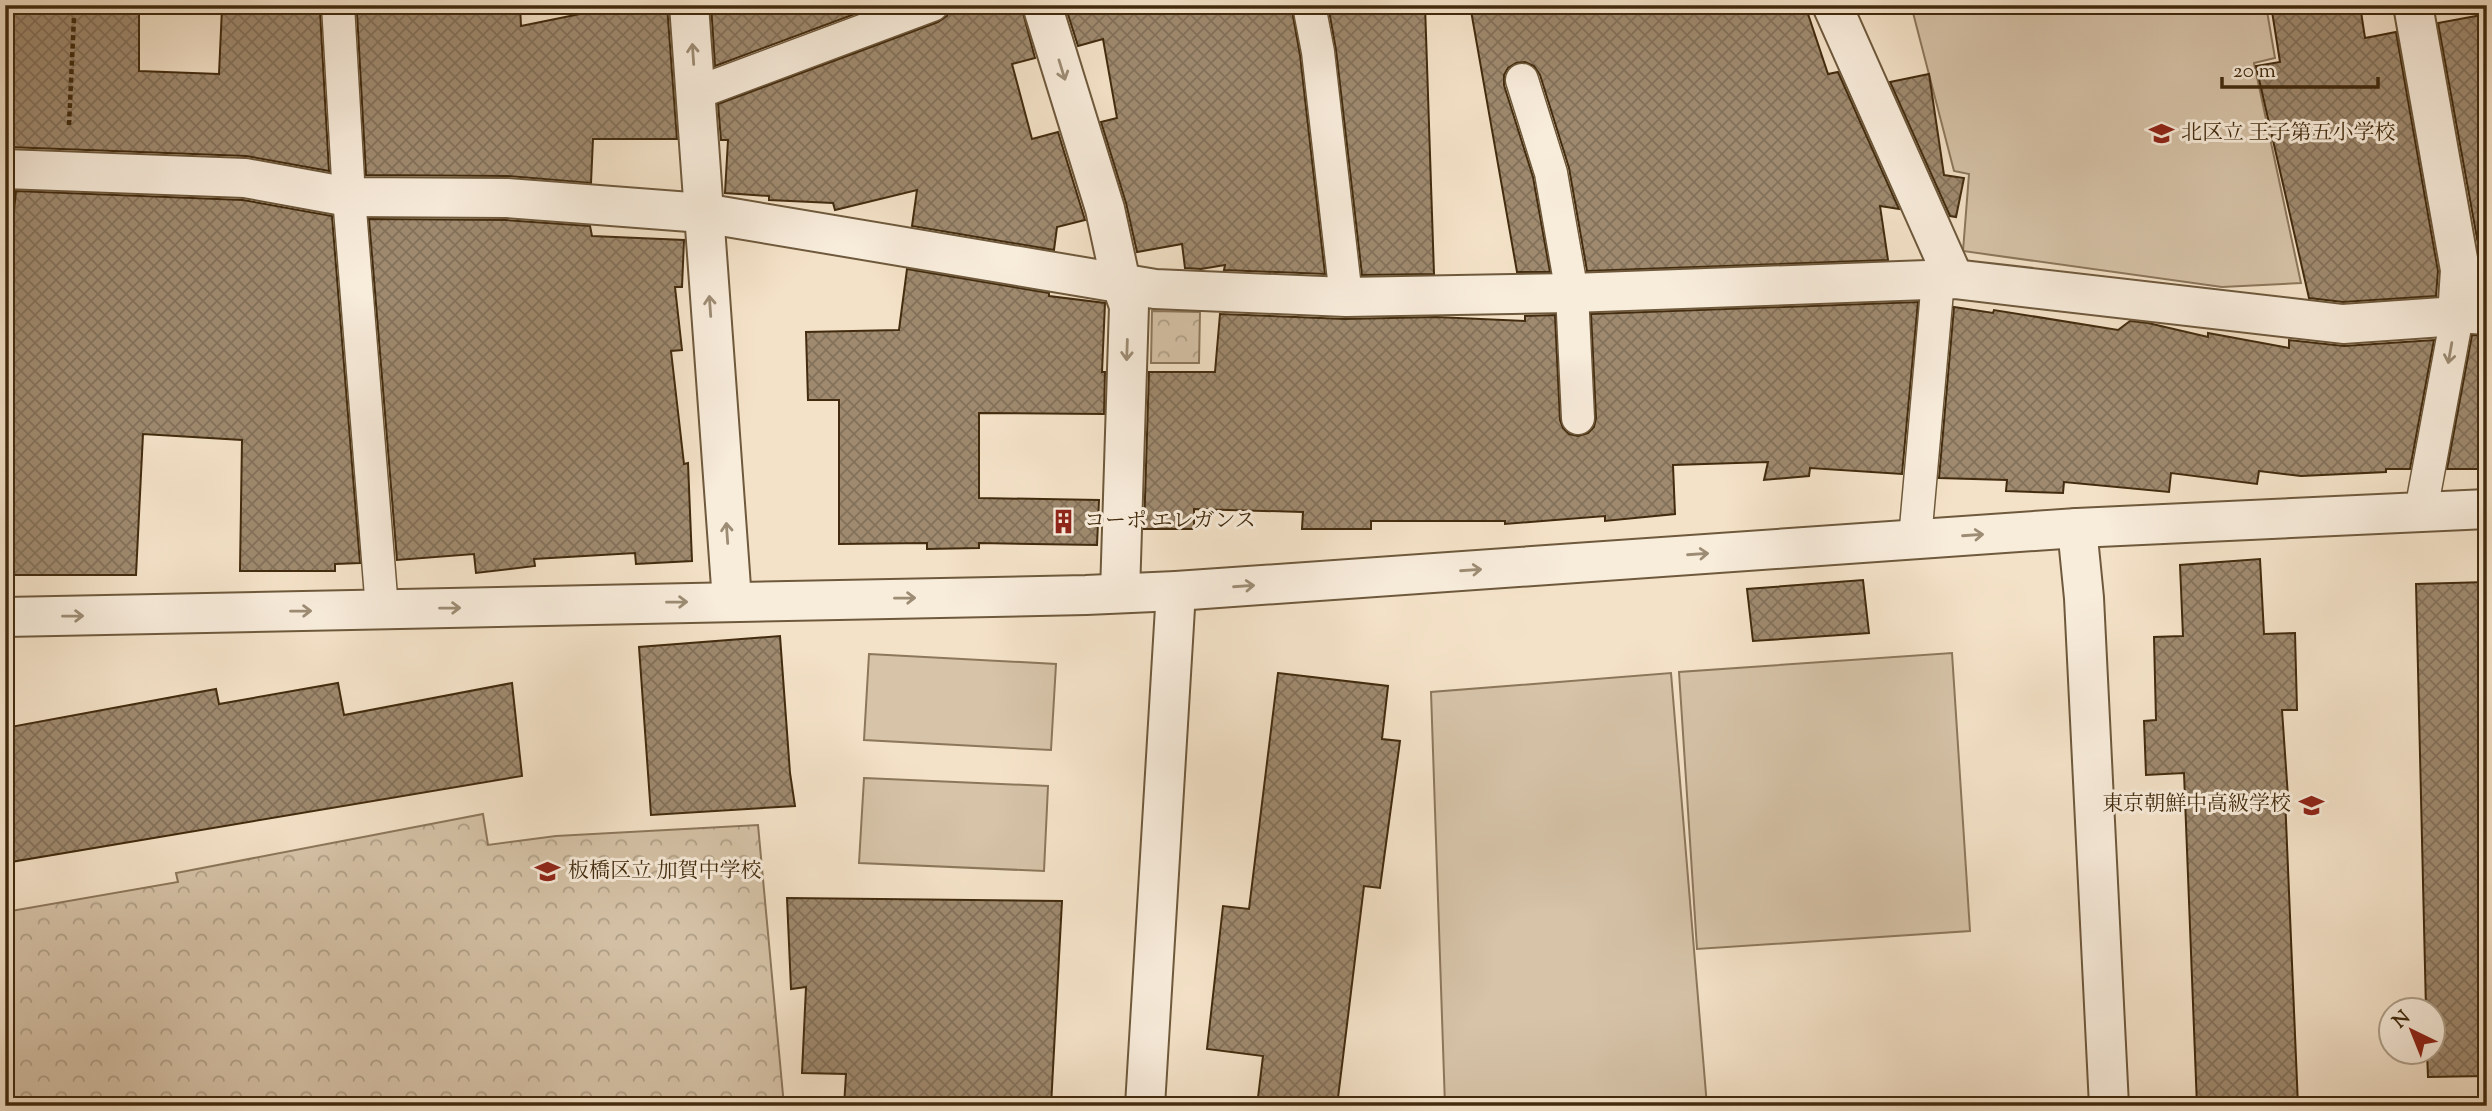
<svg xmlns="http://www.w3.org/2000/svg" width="2492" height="1111" font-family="'Sorts Mill Goudy','Noto Serif JP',serif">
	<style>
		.forest { fill: url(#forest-crowns); stroke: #8c775b; stroke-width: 2 }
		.pitch { fill: #d6c3a8; stroke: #8c775b; stroke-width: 2 }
		.building { fill: url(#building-cross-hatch); stroke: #422b0e; stroke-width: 2 }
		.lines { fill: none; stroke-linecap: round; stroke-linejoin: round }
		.service-casing { stroke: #6e593c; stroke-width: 35 }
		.minor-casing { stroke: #6e593c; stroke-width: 42 }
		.tertiary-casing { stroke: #6e593c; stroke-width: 42 }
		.path { stroke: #422b0e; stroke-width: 4.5; stroke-dasharray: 5 3.5; stroke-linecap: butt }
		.service { stroke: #f8ecdb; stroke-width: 32 }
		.minor { stroke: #f8ecdb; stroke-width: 38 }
		.tertiary { stroke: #f8ecdb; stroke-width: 38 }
		.oneway { stroke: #9d8c74 }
		.labels { text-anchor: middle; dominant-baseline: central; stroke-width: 6; stroke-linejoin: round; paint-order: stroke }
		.poi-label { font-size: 21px; fill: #422b0e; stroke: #f8ecdb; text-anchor: start }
	</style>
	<defs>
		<pattern id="forest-crowns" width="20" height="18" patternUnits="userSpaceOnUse" patternTransform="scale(1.75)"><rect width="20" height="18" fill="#d6c3a8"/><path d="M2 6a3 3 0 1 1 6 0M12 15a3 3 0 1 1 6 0" fill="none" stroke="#af9f87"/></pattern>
		<pattern id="building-cross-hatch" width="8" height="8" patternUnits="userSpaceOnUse" patternTransform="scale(1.75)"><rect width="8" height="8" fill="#9f8a6f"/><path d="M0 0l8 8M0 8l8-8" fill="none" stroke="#83715a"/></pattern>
	</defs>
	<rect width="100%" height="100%" fill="#f4e2c8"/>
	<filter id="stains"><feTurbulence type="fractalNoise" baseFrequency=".00286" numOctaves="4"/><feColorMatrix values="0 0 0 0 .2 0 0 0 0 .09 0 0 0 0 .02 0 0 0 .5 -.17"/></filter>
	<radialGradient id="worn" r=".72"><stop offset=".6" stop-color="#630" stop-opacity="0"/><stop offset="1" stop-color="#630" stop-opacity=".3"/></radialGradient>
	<g class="forest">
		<path d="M1152 311 1200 312 1199 363H1151Z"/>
		<path d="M483 814 488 845 556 836 758 825 784 1106H5V912L178 882 176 873Z"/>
	</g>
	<g class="pitch">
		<path d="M1911 5H2266L2275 58 2254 63 2301 283 2222 287 1963 251 1969 174 1954 171Z"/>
		<path d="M1952 653 1970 931 1697 949 1679 672Z"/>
		<path d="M869 654 1056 664 1051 750 864 740Z"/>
		<path d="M1671 673 1707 1106H1445L1431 692Z"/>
		<path d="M864 778 1048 786 1044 871 859 863Z"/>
	</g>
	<g class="building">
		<path d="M9 5H139V71L219 74 222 8 320 11 329 171 246 156 8 147 10 79H5V70Z"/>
		<path d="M360 5H520L521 26 624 5H667L677 139H593L591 183 507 176 366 175 357 13H360Z"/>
		<path d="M711 5H879L715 66Z"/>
		<path d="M950 5H1021L1035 58 1012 64 1032 139 1058 132 1085 220 1057 227 1054 250 912 226 917 190 835 210 833 203 769 200V196L725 193 728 140H721L718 104 938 22 947 16Z"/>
		<path d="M1065 5H1291L1300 55 1325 274 1224 270 1225 265 1201 269 1185 268 1182 244 1137 252 1126 203 1101 122 1117 118 1103 39 1078 46Z"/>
		<path d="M1328 5H1425L1434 274 1362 275 1336 50Z"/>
		<path d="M1470 5H1805L1828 74 1838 72 1899 209 1880 206 1888 260 1587 271 1569 168 1540 75 1534 66 1525 62 1516 63 1508 68 1504 75V85L1533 177 1550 272H1517Z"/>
		<path d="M2271 5H2360L2365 38 2396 32 2438 271 2436 296 2343 302 2309 298 2256 66 2280 62Z"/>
		<path d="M2487 14V300L2480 299 2482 266 2438 23Z"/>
		<path d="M1929 74 1944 175 1964 178 1956 217 1950 216 1890 82Z"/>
		<path d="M16 191 243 200 332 216 360 563 335 564V571H240L242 440 143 434 136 575H5V248H10Z"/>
		<path d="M369 219 506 220 590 226 592 236 684 240 682 287H675L682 350 671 351 684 464 688 463 692 561 636 564 635 553 534 559 535 566 476 573 474 554 397 560Z"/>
		<path d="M907 269 1049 293V296L1105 303 1102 372H1105L1104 414 979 413V498L1099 500 1097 545 979 543V548L927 549V543L839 544V400H808L806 332 899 330Z"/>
		<path d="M1918 302 1902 474 1810 468 1809 476 1764 480 1768 462 1673 465 1675 514 1605 521V516L1505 524V521H1371V529H1302L1303 512 1194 509V529H1144L1149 372H1215L1220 314 1345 319 1436 317 1525 321V316L1555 315 1560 420 1563 428 1569 434 1578 436 1588 433 1594 427 1596 418 1591 314Z"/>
		<path d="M1954 307 1993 313 1994 310 2118 330 2130 321 2148 323 2208 337V333L2289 348V340L2344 346 2434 340 2410 469H2386V472L2301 476 2259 471 2257 484 2171 473 2169 492 2064 482 2063 493 2006 491 2007 480 1939 478Z"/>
		<path d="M2472 335 2487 336V469H2447Z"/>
		<path d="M2260 559 2264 634 2295 633 2297 710H2282L2288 797H2285L2298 1106H2197L2184 773 2146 775 2144 721 2156 720 2154 637 2183 636 2180 565Z"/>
		<path d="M1863 580 1869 633 1753 641 1747 589Z"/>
		<path d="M2487 582V1076L2428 1077 2427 1052H2432V1010H2426L2416 584Z"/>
		<path d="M780 636 790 773 795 806 651 815 639 647Z"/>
		<path d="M1278 673 1388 686 1382 739 1400 741 1380 888 1364 886 1337 1106H1257L1263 1056 1207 1049 1223 906 1249 909Z"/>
		<path d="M338 683 344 715 512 683 522 776 5 863V728L216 689 219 704Z"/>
		<path d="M787 898 1062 901 1051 1106H844L846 1074 802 1073 806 987 791 989Z"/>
	</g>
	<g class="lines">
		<defs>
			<g id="service">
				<path d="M338 5 349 197 382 609"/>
				<path d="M1309 5 1318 52 1346 297"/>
				<path d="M1522 80 1551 173 1572 293 1578 418"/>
				<path d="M696 93 932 5"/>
				<path d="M2421 511 2457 316 2487 318"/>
				<path d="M1915 539 1938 280"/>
			</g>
			<g id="minor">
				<path d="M689 5 732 601"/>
				<path d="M1042 5 1105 209 1121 283 1129 306 1120 593"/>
				<path d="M1832 5 1954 279"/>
				<path d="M5 169 245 178 349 197 507 198 703 213 1155 289 1346 297 1572 293 1954 279 2343 324 2457 316 2460 270 2413 5"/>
				<path d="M5 617 1086 595 1176 591 2077 528 2487 509"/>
			</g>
			<g id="tertiary">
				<path d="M2077 528 2084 598 2109 1106"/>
				<path d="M1145 1106 1176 591"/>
			</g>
		</defs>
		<use href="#service" class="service-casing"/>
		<use href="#minor" class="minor-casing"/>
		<use href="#tertiary" class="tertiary-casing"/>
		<path class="path" d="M69 125 74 17"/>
		<use href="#service" class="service"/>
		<use href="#minor" class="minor"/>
		<use href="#tertiary" class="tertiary"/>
	</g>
	<defs><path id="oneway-shaft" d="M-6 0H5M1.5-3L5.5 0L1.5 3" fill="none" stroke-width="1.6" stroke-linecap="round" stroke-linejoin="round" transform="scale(1.75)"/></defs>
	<g class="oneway">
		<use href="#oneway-shaft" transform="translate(693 54) rotate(-94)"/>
		<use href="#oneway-shaft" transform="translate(1062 70) rotate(73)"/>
		<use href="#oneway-shaft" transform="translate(710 306) rotate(-94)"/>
		<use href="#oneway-shaft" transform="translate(1127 350) rotate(92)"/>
		<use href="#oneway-shaft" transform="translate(2450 353) rotate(100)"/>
		<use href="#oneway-shaft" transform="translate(727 533) rotate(-94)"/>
		<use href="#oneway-shaft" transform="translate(1973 535) rotate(-4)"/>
		<use href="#oneway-shaft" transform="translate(1698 554) rotate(-4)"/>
		<use href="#oneway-shaft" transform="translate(1471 570) rotate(-4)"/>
		<use href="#oneway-shaft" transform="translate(1244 586) rotate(-4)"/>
		<use href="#oneway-shaft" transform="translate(905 598) rotate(-1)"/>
		<use href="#oneway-shaft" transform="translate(677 602) rotate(-1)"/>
		<use href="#oneway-shaft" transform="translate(450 608) rotate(-1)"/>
		<use href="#oneway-shaft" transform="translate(301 611) rotate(-1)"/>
		<use href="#oneway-shaft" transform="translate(73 616) rotate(-1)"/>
	</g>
	<defs>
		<symbol id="school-bare" viewBox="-9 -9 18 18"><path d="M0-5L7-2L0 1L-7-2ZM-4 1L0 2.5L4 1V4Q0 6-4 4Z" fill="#8f2418" stroke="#f8ecdb" stroke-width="2.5" paint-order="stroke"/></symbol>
		<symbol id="building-bare" viewBox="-9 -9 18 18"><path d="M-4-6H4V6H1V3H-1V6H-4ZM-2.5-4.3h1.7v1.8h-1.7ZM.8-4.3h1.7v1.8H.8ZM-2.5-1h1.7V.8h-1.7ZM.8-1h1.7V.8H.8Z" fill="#8f2418" stroke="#f8ecdb" stroke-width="2.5" paint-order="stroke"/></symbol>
	</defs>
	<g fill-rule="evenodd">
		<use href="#school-bare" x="2144" y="116" width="35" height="35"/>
		<use href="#building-bare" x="1046" y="504" width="35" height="35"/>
		<use href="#school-bare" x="2294" y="788" width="35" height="35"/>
		<use href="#school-bare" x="530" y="854" width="35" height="35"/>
	</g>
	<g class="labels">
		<g class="poi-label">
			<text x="2181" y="134">北区立 王子第五小学校</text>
			<text x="1084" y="522">コーポ エレガンス</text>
			<text x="2291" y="805" text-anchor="end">東京朝鮮中高級学校</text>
			<text x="568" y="872">板橋区立 加賀中学校</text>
		</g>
	</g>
	<rect width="2492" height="1111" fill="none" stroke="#f4e2c8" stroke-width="28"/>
	<rect x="7" y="7" width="2478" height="1097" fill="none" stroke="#422b0e" stroke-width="3.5"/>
	<rect x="14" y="14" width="2464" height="1083" fill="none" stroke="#422b0e" stroke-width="2"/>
	<g transform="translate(2412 1031) rotate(317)"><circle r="33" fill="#f8ecdb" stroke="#af9f89" stroke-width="2"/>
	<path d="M0-5L12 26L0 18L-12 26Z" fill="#8f2418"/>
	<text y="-10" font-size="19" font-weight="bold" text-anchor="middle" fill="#422b0e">N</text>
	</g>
	<path d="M2222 77v10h156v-10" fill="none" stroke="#422b0e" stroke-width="3.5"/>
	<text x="2233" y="77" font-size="21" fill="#422b0e" stroke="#f8ecdb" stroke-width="5" paint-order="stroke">20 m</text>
	<rect width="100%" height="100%" filter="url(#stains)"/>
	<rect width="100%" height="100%" fill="url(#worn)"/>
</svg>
